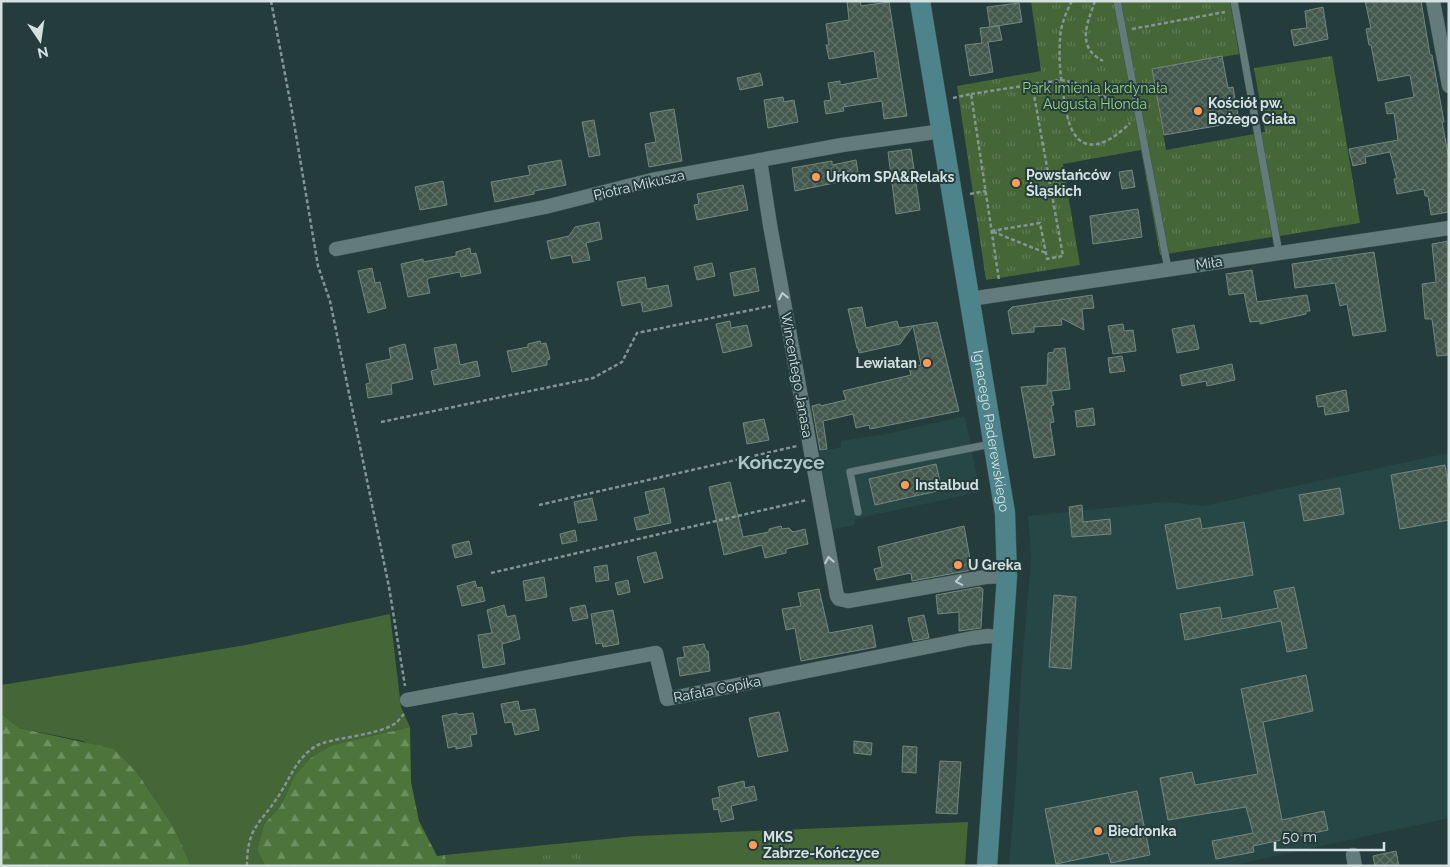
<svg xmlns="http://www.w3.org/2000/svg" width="1450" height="867" font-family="Raleway,sans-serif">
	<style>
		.built { fill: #264746 }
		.grass { fill: #456636 }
		.forest { fill: url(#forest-firs) }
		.park { fill: url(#park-tufts) }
		.building { fill: url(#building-cross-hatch); stroke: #72877d }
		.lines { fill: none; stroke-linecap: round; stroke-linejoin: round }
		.service-casing { stroke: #435857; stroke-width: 8 }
		.minor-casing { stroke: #435857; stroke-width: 15 }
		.secondary-casing { stroke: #435857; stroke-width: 21 }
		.path { stroke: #839594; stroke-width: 2.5; stroke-dasharray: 4 2.5; stroke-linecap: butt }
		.service { stroke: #637c7b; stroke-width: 7 }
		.minor { stroke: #637c7b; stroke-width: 14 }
		.secondary { stroke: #4d838b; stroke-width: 20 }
		.oneway { stroke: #bdcdcc }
		.poi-dot { fill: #ff9b5a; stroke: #243c3b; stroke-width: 2 }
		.labels { text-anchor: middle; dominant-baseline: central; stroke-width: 4; stroke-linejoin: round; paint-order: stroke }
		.park-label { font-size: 14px; fill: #99d37f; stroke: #243c3b }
		.poi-label { font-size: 14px; font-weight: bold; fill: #d4e1e0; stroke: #243c3b; text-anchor: start }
		.street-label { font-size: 14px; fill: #d4e1e0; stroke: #243c3b }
		.district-label { font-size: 19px; font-weight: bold; fill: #abc6c4; stroke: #243c3b }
	</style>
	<defs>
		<pattern id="forest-firs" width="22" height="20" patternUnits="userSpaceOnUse" patternTransform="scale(1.25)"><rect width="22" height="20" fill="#4d753b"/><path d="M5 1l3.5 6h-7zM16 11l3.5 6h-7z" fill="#6e8f60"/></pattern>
		<pattern id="park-tufts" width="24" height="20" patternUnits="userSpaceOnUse" patternTransform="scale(1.25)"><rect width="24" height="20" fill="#456636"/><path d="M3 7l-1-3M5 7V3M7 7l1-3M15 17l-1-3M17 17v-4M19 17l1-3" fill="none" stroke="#5f7c53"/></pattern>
		<pattern id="building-cross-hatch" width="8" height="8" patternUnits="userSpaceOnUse" patternTransform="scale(1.25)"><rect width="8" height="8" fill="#44584e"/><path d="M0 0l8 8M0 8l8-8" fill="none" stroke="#5e7067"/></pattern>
	</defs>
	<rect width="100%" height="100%" fill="#243c3b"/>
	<g class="built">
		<path d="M965 416 980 492 855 519V525L833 529 819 452 841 447V441L886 434Z"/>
		<path d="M1449 453V818L1230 866H1009L1016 780 1021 674 1031 560 1028 516 1168 502 1203 506Z"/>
	</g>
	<g class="grass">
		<path d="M390 614 401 707 410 727 393 731 294 777 280 807 264 824 257 850 265 866H191L174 827 138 774 83 741 19 728 1 714V685L246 645Z"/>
		<path d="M968 822 965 866H447L445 855 636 836Z"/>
	</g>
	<g class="forest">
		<path d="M1 714 19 728 114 749 138 774 174 827 191 866H1Z"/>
		<path d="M410 727 411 782 419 821 437 856 445 855 447 866H265L257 850 264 824 280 807 294 777 311 758 331 746Z"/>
	</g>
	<g class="park">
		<path d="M1031 1H1230L1239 54 1152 69 1166 150 1265 132 1254 68 1332 56 1360 223 1160 255 1141 150 1063 164 1080 265 986 280 957 86 1041 71Z"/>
		<path d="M580 852 582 866H544L543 856Z"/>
	</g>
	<g class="building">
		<path d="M847 1H860L861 6 889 2 907 116 884 119 882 101 843 107 844 111 826 114 824 101 831 100 828 83 840 81V85L878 78 874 51 829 59 826 45H829L826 24 849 20Z"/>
		<path d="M1365 1H1421L1430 55H1432L1444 122H1442L1449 159V212L1431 215 1428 196H1425L1424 189 1397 194 1394 179H1397L1390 152 1365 157 1366 163 1353 166 1349 149 1398 140 1394 113 1387 114 1385 103 1414 97 1410 75 1378 81 1371 45H1369L1366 29 1371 28Z"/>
		<path d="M1019 3 1022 22 990 27 987 7Z"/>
		<path d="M1323 7 1328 39 1294 46 1291 30 1307 28 1305 11Z"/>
		<path d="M999 26 1002 40 988 42 993 72 970 76 965 45 982 43 980 28Z"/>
		<path d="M1222 56 1228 88 1233 87 1239 122 1164 135 1152 69Z"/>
		<path d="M760 73 763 85 740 90 737 78Z"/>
		<path d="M783 97 784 102 794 100 798 122 768 128 764 100Z"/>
		<path d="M674 109 682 161 649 167 645 144 656 142 650 113Z"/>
		<path d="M594 120 600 155 589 157 582 122Z"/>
		<path d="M911 149 920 210 896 214 888 152Z"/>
		<path d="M561 160 566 185 534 191V194L495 202 491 182 530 175 528 166Z"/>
		<path d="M856 160 859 178 795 191 792 168 832 161V165Z"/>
		<path d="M1132 170 1135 187 1122 189 1119 172Z"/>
		<path d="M443 181 447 205 420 210 415 187Z"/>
		<path d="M743 185 748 210 697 220 694 205 699 204 697 194Z"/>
		<path d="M1138 209 1142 237 1093 244 1090 216Z"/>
		<path d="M599 222 602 239 586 243 590 260 573 263 571 255 551 259 547 241 569 236 575 227Z"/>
		<path d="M1449 241V355L1437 356 1432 319H1425L1422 284 1436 282 1432 244Z"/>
		<path d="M470 248 471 254 476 253 481 273 461 277 460 272 429 278 427 280 430 293 408 297 401 264 423 259V262L456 256V252Z"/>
		<path d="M1374 252 1386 331 1353 336 1347 304 1340 306 1335 283 1295 288 1292 264Z"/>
		<path d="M712 263 715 276 697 280 694 267Z"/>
		<path d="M372 268 375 283 380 282 386 308 368 313 358 271Z"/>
		<path d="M755 268 759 291 734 296 730 273Z"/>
		<path d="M1252 270 1257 302 1307 295 1310 311H1306V314L1260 324V321L1250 322 1244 293 1229 295 1226 274Z"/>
		<path d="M645 277 647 289 668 285 672 306 643 312 641 302 622 306 617 282Z"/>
		<path d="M1092 295 1094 308 1082 309 1084 330 1061 318 1062 325 1034 327V332L1012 334 1008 311 1012 307Z"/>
		<path d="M862 307 866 328 897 321 899 328 937 322 959 411 870 429 869 425 856 428 853 414 823 421 827 449 820 450 812 406 820 404V406L846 400 843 391 911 375 909 368 921 365 913 326 900 344 859 353 858 348H857L848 309Z"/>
		<path d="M730 321 731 328 747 325 752 346 723 353 716 324Z"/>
		<path d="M1123 324 1124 331 1133 330 1136 351 1113 354 1108 326Z"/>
		<path d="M1194 325 1199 349 1177 353 1172 329Z"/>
		<path d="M540 341 541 344 546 343 550 359 547 360V365L512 372 507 351 528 347V344Z"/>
		<path d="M405 344 413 379 391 384 392 394 368 398 366 384 370 383 366 364 391 359 389 348Z"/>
		<path d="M456 344 460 365 477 361 480 376 434 385 431 371 438 369 434 348Z"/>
		<path d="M1065 348 1070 389 1051 391 1054 405 1051 406 1054 422 1050 423 1055 455 1034 458 1021 387 1047 385 1048 353 1054 352V349Z"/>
		<path d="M1122 356 1125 371 1110 373 1108 358Z"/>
		<path d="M1232 364 1235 380 1207 386 1206 381 1182 386 1180 375Z"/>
		<path d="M1346 390 1349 411 1325 415 1324 406 1318 407 1316 396Z"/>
		<path d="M1093 408 1095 425 1077 427 1075 411Z"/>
		<path d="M764 419 769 440 747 444 743 423Z"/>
		<path d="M936 464 942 490 875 505 869 479Z"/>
		<path d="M1445 465 1449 489V520L1400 529 1391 475Z"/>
		<path d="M730 482 743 537 769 532V529L781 526 782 529 789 528 793 532 805 529 808 544 786 549V553L765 558 762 545 724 555 709 487Z"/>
		<path d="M664 488 671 523 637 530 634 518 650 514 645 492Z"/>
		<path d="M1340 488 1344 514 1304 521 1299 495Z"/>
		<path d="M592 498 597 520 578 523 574 502Z"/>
		<path d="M1082 505 1083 522 1110 519 1111 534 1072 537 1069 507Z"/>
		<path d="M1200 518 1202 529 1244 522 1253 575 1177 589 1165 525Z"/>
		<path d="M964 526 972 570 912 581 911 573 877 580 874 569 882 567 878 547Z"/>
		<path d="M575 530 577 541 562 544 560 534Z"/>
		<path d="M469 541 472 554 455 558 452 545Z"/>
		<path d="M656 552 663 578 644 583 637 557Z"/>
		<path d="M607 565 609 580 596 582 594 567Z"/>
		<path d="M544 577 547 597 526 601 523 581Z"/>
		<path d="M628 580 630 592 618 595 615 583Z"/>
		<path d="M475 581 477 588 482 587 485 601 462 606 457 586Z"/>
		<path d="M980 587 983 589 981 628 959 631V612L938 614 936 595Z"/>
		<path d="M1294 587 1307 648 1287 652 1281 621 1185 640 1180 614 1220 607 1222 619 1278 608 1274 591Z"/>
		<path d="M819 589 829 633 872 625 876 647 801 661 795 628 786 630 782 609 801 606 798 593Z"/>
		<path d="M1054 595 1076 597 1071 669 1049 667Z"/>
		<path d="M504 605 507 617 515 615 520 639 502 644 505 664 483 668 478 635 492 633 487 610Z"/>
		<path d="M585 605 588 618 573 621 570 608Z"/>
		<path d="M613 610 619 644 603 647 602 643 596 644 591 614Z"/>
		<path d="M924 615 929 638 913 641 908 618Z"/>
		<path d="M704 644 706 651H708L710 671 680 676 677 658 685 657 683 647Z"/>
		<path d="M1306 675 1313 711 1263 722 1282 820 1324 811 1328 830 1253 846 1254 852 1216 859 1212 841 1253 833 1246 807 1168 820 1160 778 1192 772 1195 785 1258 774 1241 689Z"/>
		<path d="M518 701 520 711 535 709 539 730 515 735 512 722 505 723 501 704Z"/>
		<path d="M779 712 788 751 758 757 749 718Z"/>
		<path d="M457 713 458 715 473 713 477 734 470 735 472 746 456 749V746L448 748 442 716Z"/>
		<path d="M854 741 872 743 871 755 854 753Z"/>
		<path d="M903 746 917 747 916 773 902 772Z"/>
		<path d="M940 761 961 762 957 814 936 813Z"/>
		<path d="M744 781 745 788 754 786 757 800 731 806 734 819 721 822 718 809 714 810 712 799 720 797 718 787Z"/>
		<path d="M1137 791 1150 855 1111 863 1108 853 1056 864 1045 809Z"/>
		<path d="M1396 851 1399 866H1375L1373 856Z"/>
	</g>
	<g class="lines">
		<defs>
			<g id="service">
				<path d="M1117 1 1168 269"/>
				<path d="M1234 1 1279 253"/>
				<path d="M858 512 850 472 991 444"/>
			</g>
			<g id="minor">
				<path d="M1433 1 1449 86"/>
				<path d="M760 160 770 225 837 596 839 599 848 601 985 577 1007 576"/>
				<path d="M336 249 545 207 652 180 842 145 943 131"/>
				<path d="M970 299 1449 228"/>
				<path d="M407 700 656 653 667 699 972 638 988 636 1003 637"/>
				<path d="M1353 855 1355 866"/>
			</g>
			<g id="secondary">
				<path id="s1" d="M920 1 1005 513 1007 576 987 866"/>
			</g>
		</defs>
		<use href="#service" class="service-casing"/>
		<use href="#minor" class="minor-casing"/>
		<use href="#secondary" class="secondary-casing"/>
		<g class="path">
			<path d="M271 1 292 111 318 266 330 301 389 587 405 686"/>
			<path d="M1072 1C1067 10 1063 20 1061 30 1058 52 1060 76 1064 99 1066 110 1068 125 1075 135 1091 157 1117 136 1130 123"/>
			<path d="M1095 1C1087 24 1076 47 1103 61"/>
			<path d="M1132 29 1225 12"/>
			<path d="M1032 84 1063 256 1047 259 1040 223 991 231 1046 253"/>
			<path d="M971 94 1061 80 1076 83 1127 108"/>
			<path d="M953 98 971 94 999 280"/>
			<path d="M970 194 986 191"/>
			<path d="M381 422 593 378 622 362 637 333 771 306"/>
			<path d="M539 505 797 446"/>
			<path d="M491 573 807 500"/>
			<path d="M247 866C247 854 248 843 253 832 259 820 268 812 275 801 290 781 297 752 323 743 341 737 383 734 397 722 399 720 402 716 404 714"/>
		</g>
		<use href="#service" class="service"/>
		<use href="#minor" class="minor"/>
		<use href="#secondary" class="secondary"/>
	</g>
	<defs><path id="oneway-chevron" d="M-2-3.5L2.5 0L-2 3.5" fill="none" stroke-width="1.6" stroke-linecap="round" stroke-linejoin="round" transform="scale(1.25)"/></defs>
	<g class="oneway">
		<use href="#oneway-chevron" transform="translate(783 296) rotate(-101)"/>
		<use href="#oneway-chevron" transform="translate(829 560) rotate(-100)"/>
		<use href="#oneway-chevron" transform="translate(959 581) rotate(170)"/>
	</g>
	<g class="poi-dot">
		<circle cx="1198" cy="111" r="5"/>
		<circle cx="816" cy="177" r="5"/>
		<circle cx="1016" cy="183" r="5"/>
		<circle cx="927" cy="363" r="5"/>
		<circle cx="905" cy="485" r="5"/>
		<circle cx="958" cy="565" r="5"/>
		<circle cx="1098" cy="831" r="5"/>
		<circle cx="753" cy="845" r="5"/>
	</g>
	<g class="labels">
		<g class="park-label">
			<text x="1095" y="88">Park imienia kardynała<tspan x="1095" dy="16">Augusta Hlonda</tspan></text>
		</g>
		<g class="poi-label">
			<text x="1208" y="103">Kościół pw.<tspan x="1208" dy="16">Bożego Ciała</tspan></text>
			<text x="1026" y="175">Powstańców<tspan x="1026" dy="16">Śląskich</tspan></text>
			<text x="826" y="177">Urkom SPA&amp;Relaks</text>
			<text x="917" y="363" text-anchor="end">Lewiatan</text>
			<text x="915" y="485">Instalbud</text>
			<text x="968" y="565">U Greka</text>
			<text x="1108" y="831">Biedronka</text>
			<text x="763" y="837">MKS<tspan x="763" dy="16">Zabrze-Kończyce</tspan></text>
		</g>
		<g class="street-label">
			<text transform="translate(639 185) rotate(-13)">Piotra Mikusza</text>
			<text transform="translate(1209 263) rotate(-9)">Miła</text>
			<text transform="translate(797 375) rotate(80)">Wincentego Janasa</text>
			<text stroke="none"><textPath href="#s1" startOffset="436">Ignacego Paderewskiego</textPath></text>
			<text transform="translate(717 689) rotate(-11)">Rafała Copika</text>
		</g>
		<g class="district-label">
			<text x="781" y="462">Kończyce</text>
		</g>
	</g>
	<rect width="1450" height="867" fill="none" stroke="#d4e1e0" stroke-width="5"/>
	<g transform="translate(40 40) rotate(167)" stroke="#243c3b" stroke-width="4" paint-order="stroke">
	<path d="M0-4L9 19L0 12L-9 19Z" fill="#d4e1e0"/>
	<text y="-8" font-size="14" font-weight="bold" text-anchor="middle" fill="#d4e1e0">N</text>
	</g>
	<path d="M1275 842v8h109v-8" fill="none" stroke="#d4e1e0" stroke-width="2.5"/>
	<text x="1282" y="842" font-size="15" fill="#d4e1e0" stroke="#243c3b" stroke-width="4" paint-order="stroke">50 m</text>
</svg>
